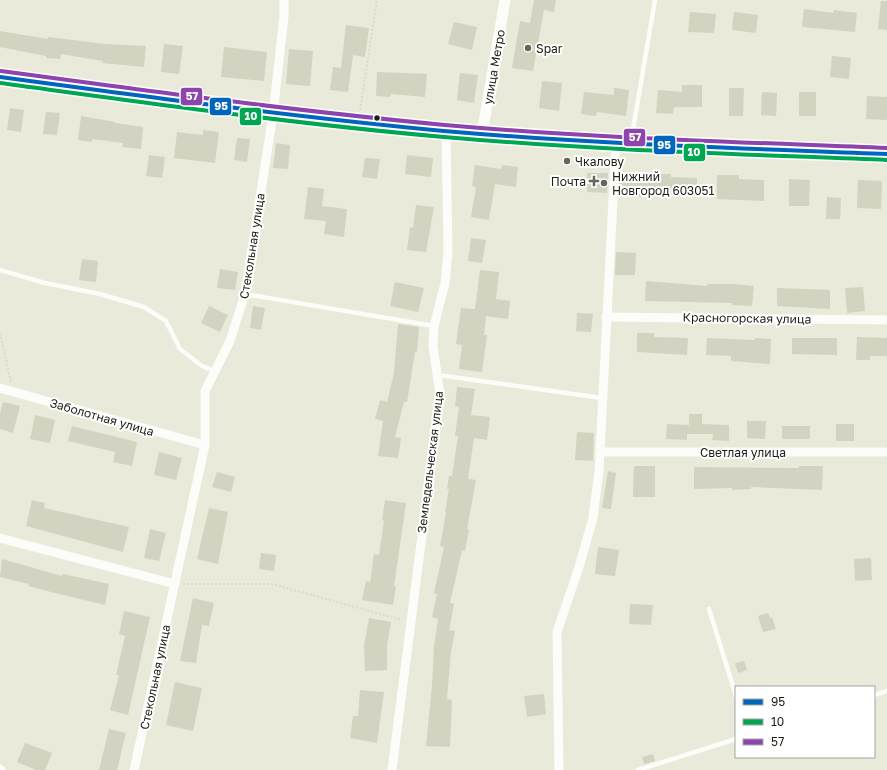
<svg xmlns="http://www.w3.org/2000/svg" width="887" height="770" font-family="'Golos Text',sans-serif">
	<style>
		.building { fill: #d2d3c1 }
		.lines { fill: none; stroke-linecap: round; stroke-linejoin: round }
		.path { stroke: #dadad5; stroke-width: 2; stroke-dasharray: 2 2; stroke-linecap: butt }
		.service { stroke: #fcfcf9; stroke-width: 4.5 }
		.minor { stroke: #fcfcf9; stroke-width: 9 }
		.tertiary { stroke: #fcfcf9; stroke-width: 11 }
		.primary { stroke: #cbcbbf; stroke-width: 14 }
		.bus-1-casing { stroke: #fff; stroke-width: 7 }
		.bus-2-casing { stroke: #fff; stroke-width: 7 }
		.bus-3-casing { stroke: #fff; stroke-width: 7 }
		.bus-1 { stroke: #0065bd; stroke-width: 4 }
		.bus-2 { stroke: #00a651; stroke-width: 4 }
		.bus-3 { stroke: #8e44ad; stroke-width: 4 }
		.poi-dot { fill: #66665a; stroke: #fff; stroke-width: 1.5 }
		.bus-dot { fill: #1f1f15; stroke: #fff; stroke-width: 1.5 }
		.labels { text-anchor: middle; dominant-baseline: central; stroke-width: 4; stroke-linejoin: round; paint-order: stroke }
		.poi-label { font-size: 12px; fill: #1f1f15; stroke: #fff; text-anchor: start }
		.street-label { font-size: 12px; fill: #1f1f15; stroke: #fff }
		.line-badge { stroke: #fff; stroke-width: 1.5 }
		.badge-label { font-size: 11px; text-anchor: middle; font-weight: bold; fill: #fff }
	</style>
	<rect width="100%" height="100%" fill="#e9ead9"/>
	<g class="building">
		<path d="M534 0H556L554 12 544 10 533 71 512 68 520 21 530 23Z"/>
		<path d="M881 1H887V30L878 29Z"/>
		<path d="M804 9 833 13 834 10 857 13 855 32 802 27Z"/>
		<path d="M690 12 716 14 714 33 688 32Z"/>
		<path d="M734 12 758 15 756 33 732 30Z"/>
		<path d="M454 22 477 27 472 50 448 44Z"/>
		<path d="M346 25 369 28 365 57 353 55 348 92 330 90 333 67 341 68Z"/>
		<path d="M0 31 48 39V37L105 44 146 46 144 67 102 63 103 61 61 54 60 59 46 58V56L0 47Z"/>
		<path d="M164 44 183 46 179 74 161 72Z"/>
		<path d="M224 47 267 52 264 81 221 77Z"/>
		<path d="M289 49 313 51 310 86 286 84Z"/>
		<path d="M832 56 851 58 849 79 830 77Z"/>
		<path d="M377 72 427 74 425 97 391 94 390 97 376 96Z"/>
		<path d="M460 73 478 75 474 103 457 100Z"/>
		<path d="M542 81 562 83 559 111 539 108Z"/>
		<path d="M682 85H702V107H674L673 114 656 113 658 90 682 92Z"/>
		<path d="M614 88 629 90 626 116 597 112 596 116 581 114 584 92 614 95Z"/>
		<path d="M729 88H744L743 116H729Z"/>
		<path d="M762 92 777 93 776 116 761 115Z"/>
		<rect x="799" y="92" width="17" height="24"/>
		<path d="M867 96 887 97V120L866 119Z"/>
		<path d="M10 108 24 110 21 132 7 130Z"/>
		<path d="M46 112 60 113 57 135 43 134Z"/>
		<path d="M81 116 115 122V123L143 127 141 149 122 147 123 143 92 139V142L78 140Z"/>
		<path d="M203 130 219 132 215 163 174 158 177 132 203 135Z"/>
		<path d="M237 138 250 139 247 162 234 160Z"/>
		<path d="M276 143 290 145 288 169 273 168Z"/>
		<path d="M149 155 165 157 162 178 146 176Z"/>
		<path d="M407 155 433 158 431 177 405 174Z"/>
		<path d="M365 158 380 159 377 179 362 177Z"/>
		<path d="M475 165 501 169 502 165 518 167 516 187 495 184 489 220 471 217 476 187 472 186Z"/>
		<path d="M587 173H608L607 193 587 192Z"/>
		<path d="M625 174H671V177L697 178V196L642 193V197H624V193H619L620 175 625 176Z"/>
		<path d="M717 175H739V179L764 180V201L717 199Z"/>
		<path d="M789 179 810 180 809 206H789Z"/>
		<path d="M858 180 882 181 881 209 857 208Z"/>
		<path d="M308 187 324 189 322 206 347 209 344 237 324 234 326 221 304 219Z"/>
		<path d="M827 197 841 198 840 219H826Z"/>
		<path d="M416 205 434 207 426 252 407 250 410 227 413 228Z"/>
		<path d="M471 238 486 240 482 263 468 261Z"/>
		<path d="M616 252 636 253 635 275H615Z"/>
		<path d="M82 259 98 261 96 282 79 280Z"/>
		<path d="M220 269 238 272 235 290 217 288Z"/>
		<path d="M480 270 499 272 496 299 510 301 508 319 486 316 484 335H487L482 372 459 369 462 345 456 344 461 308 475 309Z"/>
		<path d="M646 281 707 286V284H733L754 286 752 306 732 305V303L645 301Z"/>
		<path d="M395 282 424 288 418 312 390 306Z"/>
		<path d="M863 287 865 311 847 313 845 288Z"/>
		<path d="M777 288 830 290V309L777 306Z"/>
		<path d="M209 306 228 315 220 332 201 323Z"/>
		<path d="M253 306 265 308 261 330 250 328Z"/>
		<path d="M577 313 593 314 591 332 576 331Z"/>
		<path d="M398 324 419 327 417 352H415L407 402H404L395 437 401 438 398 458 378 456 383 421 375 419 380 400 387 402 394 373Z"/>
		<path d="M637 333H654V337L688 338 687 355 637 352Z"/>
		<path d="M857 337 887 338V356H870V360H856Z"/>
		<path d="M707 338 755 340V338L771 339 770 364 731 361V356L706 355Z"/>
		<path d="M792 338H837V355L792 354Z"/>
		<path d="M457 387 475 389 471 415 490 417 487 440 474 438 468 479 476 480 467 529H469L465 551 462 550 450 603 454 604 449 630 455 631 451 652 447 699 452 700 450 747 426 746 432 685 434 646 438 619 432 617 437 594 434 593 444 547 440 546 446 513 445 512 449 489H447L449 476H452L458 436H455L459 407 455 406Z"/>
		<path d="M3 402 20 406 13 433 0 429V414Z"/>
		<path d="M689 414H702V424L729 425V441L712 440 713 434H687V440L666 439 667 424 689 425Z"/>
		<path d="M35 415 55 420 50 443 30 439Z"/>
		<path d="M747 421H766L765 439 747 438Z"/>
		<rect x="836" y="424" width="18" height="17"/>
		<path d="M72 426 137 442 132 466 113 462 115 452 68 441Z"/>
		<rect x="782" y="426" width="28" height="13"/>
		<path d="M577 432 594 433 593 461 575 460Z"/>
		<path d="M159 452 182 458 176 480 154 475Z"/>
		<path d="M634 466H655V497H633Z"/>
		<path d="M799 466H823L822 490 751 487V489L732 490V488L694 489V467L799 468Z"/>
		<path d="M608 471 616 473 611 509 602 508Z"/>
		<path d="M217 472 235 477 231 492 212 487Z"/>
		<path d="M32 500 45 503 44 508 129 527 123 552 26 526Z"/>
		<path d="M385 500 406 503 394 586H396L393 605 362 600 366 581 370 582 374 554 379 555 384 521 382 520Z"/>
		<path d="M209 508 228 512 218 564 197 559Z"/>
		<path d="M150 529 166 533 159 561 144 558Z"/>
		<path d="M598 547 619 550 615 576 595 574Z"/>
		<path d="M261 553 276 555 274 571 259 569Z"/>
		<path d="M871 558 872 580 855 581 854 559Z"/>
		<path d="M2 559 62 576 63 574 109 584 105 605 51 592 28 586 29 584 0 577Z"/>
		<path d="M193 598 214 603 209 626 202 625 196 663 180 661Z"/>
		<path d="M630 604 653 605 651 625 629 624Z"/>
		<path d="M124 611 150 617 128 715 110 710 119 675H116L125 636 119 634Z"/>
		<path d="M768 613 770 618 772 617 776 629 763 632 758 616Z"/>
		<path d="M369 618 391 622 387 645V670L365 671 364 645Z"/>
		<path d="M744 661 747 670 738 673 735 663Z"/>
		<path d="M175 682 202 688 193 731 166 725Z"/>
		<path d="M360 690 384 692 377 743 350 738 353 716H358Z"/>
		<path d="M544 694 546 714 527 717 524 696Z"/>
		<path d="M109 729 126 733 117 770H99Z"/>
		<path d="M25 743 52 753 45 770H36L17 762Z"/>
		<path d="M653 754 655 761 644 764 642 757Z"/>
	</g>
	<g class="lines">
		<g class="path">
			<path d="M360 110 377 0"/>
			<path d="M0 333 11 382"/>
			<path d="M183 584H272L402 620"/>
		</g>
		<g class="service">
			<path d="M631 141 655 0"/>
			<path d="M0 270 45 283 100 294 144 307 166 321 180 349 202 366 214 371"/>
			<path d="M245 294 434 326"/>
			<path d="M438 375 602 398"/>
			<path d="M709 609 736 696"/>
			<path d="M874 695 887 691"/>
			<path d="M638 770 736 739"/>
		</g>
		<g class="minor">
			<path d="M606 317 887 320"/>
			<path d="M0 388 205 445"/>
			<path d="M600 452H887"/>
			<path d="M0 538 175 584"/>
			<path d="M0 769 1 770"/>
			<path d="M134 770 205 445V391L230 341 245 294 273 114 284 16V0"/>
			<path d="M392 770 440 395 433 346 434 326 445 283 448 252 446 131"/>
			<path d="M559 770 557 632 579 567 593 518 599 471 616 142"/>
		</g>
		<path class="tertiary" d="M482 134 505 0"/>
		<path class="primary" d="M0 77 273 114 446 131 584 141 887 154"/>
		<defs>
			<path id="bus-1" d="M0 77C148 97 296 117 444 131 592 144 739 148 887 154"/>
			<path id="bus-2" d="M0 83C148 103 296 124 444 137 591 150 739 154 887 160"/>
			<path id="bus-3" d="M1 71C149 91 296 111 445 125 592 138 740 142 887 148"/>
		</defs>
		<use href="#bus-1" class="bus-1-casing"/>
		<use href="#bus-2" class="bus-2-casing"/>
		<use href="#bus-3" class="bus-3-casing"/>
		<use href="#bus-1" class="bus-1"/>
		<use href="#bus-2" class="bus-2"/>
		<use href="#bus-3" class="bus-3"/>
	</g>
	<g class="poi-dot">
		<circle cx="528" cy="48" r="4"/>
		<circle cx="567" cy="161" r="4"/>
		<path d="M592 175h4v4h4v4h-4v4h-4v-4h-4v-4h4z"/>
		<circle cx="604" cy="183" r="4"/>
	</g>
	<circle class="bus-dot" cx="377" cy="118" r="3.5"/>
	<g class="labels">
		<g class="poi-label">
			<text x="536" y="48">Spar</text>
			<text x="575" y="161">Чкалову</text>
			<text x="612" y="176">Нижний<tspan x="612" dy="14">Новгород 603051</tspan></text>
			<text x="586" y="181" text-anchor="end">Почта</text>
		</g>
		<g class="street-label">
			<text transform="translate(494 67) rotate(-80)">улица Метро</text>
			<text transform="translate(252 246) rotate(-81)">Стекольная улица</text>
			<text transform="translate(747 318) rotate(1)">Красногорская улица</text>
			<text transform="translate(102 417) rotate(16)">Заболотная улица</text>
			<text x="743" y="452">Светлая улица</text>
			<text transform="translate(430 462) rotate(-83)">Земледельческая улица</text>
			<text transform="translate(155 677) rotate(-78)">Стекольная улица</text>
		</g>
	</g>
	<g class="line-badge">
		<rect x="180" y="87" width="23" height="19" rx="4" fill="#8e44ad"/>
		<rect x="209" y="97" width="23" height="19" rx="4" fill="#0065bd"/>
		<rect x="239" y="107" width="23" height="19" rx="4" fill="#00a651"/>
		<rect x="623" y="128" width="23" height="19" rx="4" fill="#8e44ad"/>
		<rect x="653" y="135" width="23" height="20" rx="4" fill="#0065bd"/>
		<rect x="683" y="143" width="23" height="19" rx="4" fill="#00a651"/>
	</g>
	<g class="badge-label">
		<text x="192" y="100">57</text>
		<text x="221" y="110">95</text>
		<text x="251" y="120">10</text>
		<text x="635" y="141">57</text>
		<text x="664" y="149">95</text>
		<text x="694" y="156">10</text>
	</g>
	<rect x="735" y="686" width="140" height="72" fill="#ffffff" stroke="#a5a5a1"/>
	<rect x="743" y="699" width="20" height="6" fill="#0065bd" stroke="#a5a5a1"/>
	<text x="771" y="706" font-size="12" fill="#1f1f15">95</text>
	<rect x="743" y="719" width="20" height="6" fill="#00a651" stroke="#a5a5a1"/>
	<text x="771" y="726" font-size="12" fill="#1f1f15">10</text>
	<rect x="743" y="739" width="20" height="6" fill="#8e44ad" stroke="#a5a5a1"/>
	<text x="771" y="746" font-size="12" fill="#1f1f15">57</text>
</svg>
